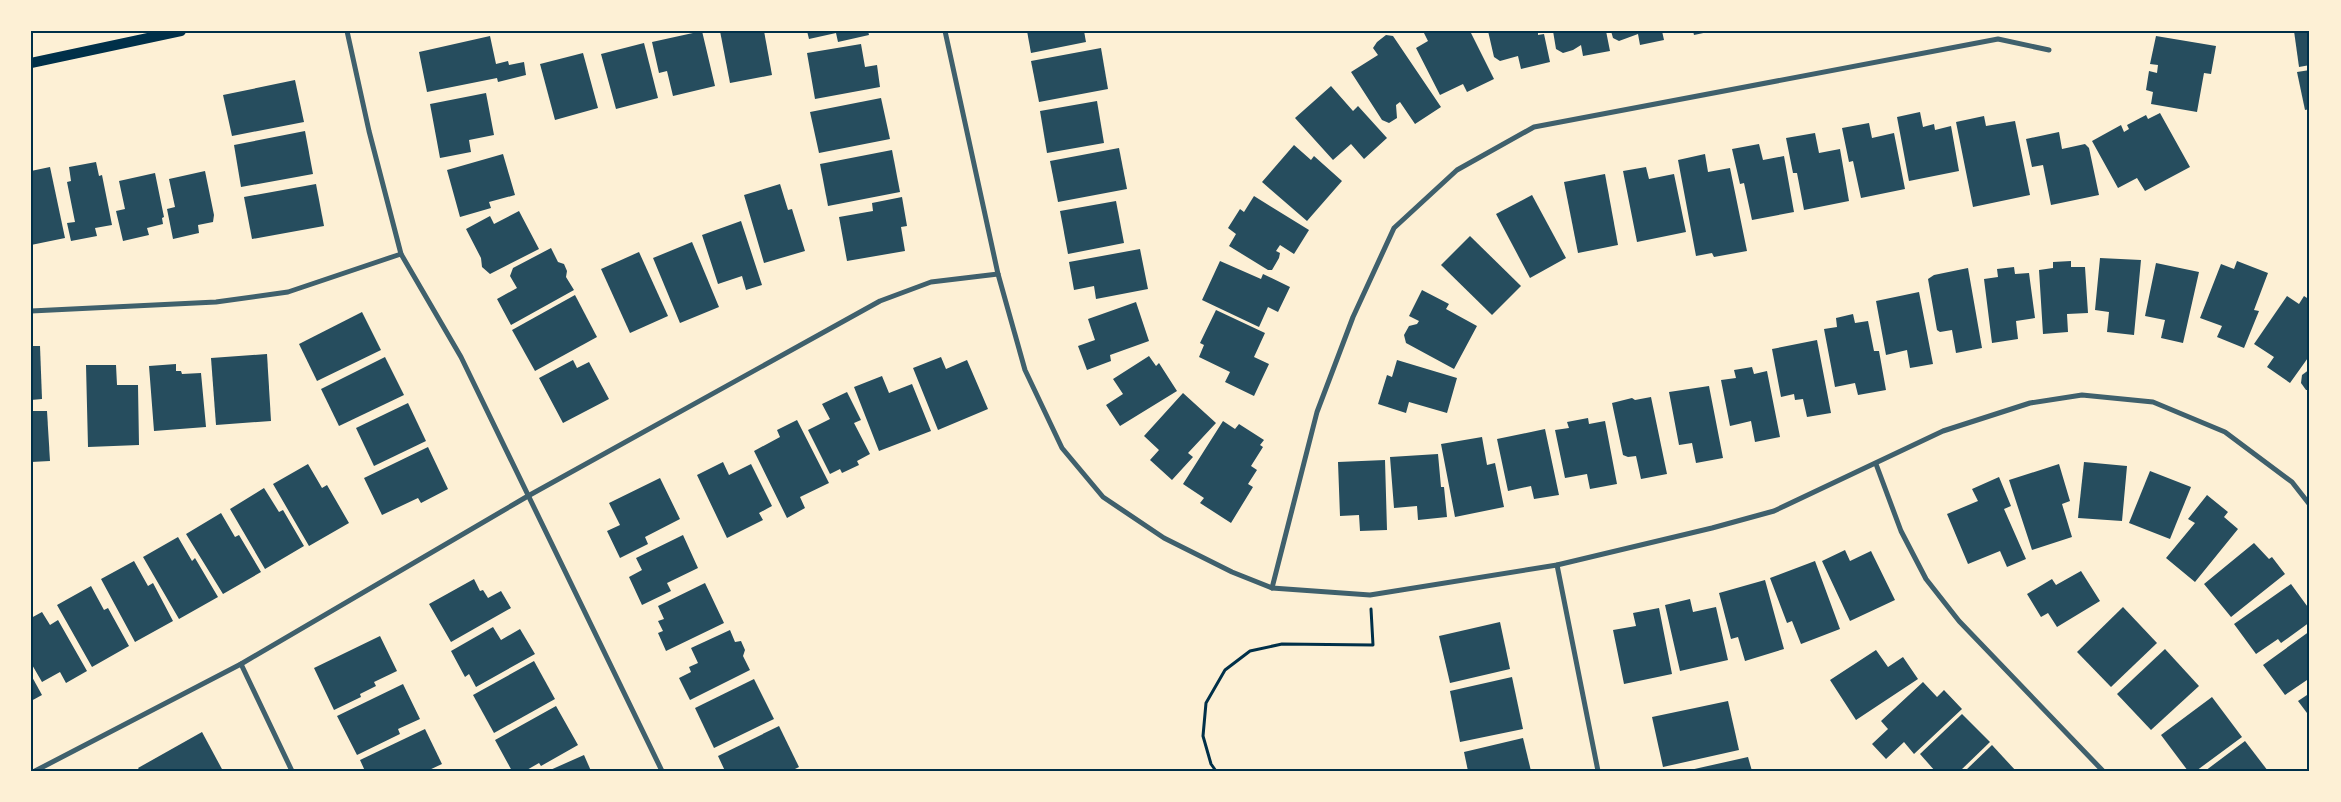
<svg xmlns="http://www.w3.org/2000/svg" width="2341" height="802" font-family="Commissioner,sans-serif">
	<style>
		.building { fill: #264d5e }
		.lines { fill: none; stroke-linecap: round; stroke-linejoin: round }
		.path { stroke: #003049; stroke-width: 3 }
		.minor { stroke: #3f606c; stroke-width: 5 }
		.secondary { stroke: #003049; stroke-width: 10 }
		.neatline { fill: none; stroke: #003049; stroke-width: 2 }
	</style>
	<rect width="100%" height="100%" fill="#fdf0d5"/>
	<g class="building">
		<path d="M702 31 715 86 673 96 667 71 659 73 652 42Z"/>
		<path d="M720 31H764L772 75 730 83Z"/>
		<path d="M807 31H868L869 35 838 42 836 33 809 39Z"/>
		<path d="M1027 31H1084L1086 42 1031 53Z"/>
		<path d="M1423 31H1470L1494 79 1467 92 1463 84 1440 95 1416 48 1428 41Z"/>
		<path d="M1488 31H1538V35L1544 34 1550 62 1521 69 1518 56 1500 61 1494 57Z"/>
		<path d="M1553 31H1606L1610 51 1583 56 1581 45 1573 50 1563 53 1556 49Z"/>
		<path d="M1611 31H1662L1664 40 1640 45 1638 34 1619 41 1613 38Z"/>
		<path d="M1693 31H1708V32L1694 35Z"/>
		<path d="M2294 31H2310V65L2299 67Z"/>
		<path d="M1386 35 1393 36 1441 107 1415 124 1400 102 1396 105 1397 118 1389 123 1382 120 1351 72 1378 55 1373 48 1377 42Z"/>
		<path d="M490 36 496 64 508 61 509 65 524 62 526 75 498 82 497 78 427 92 419 52Z"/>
		<path d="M2156 36 2216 46 2211 74 2204 73 2197 112 2151 104 2153 92 2146 90 2149 71 2157 73 2158 65 2150 64Z"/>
		<path d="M644 43 658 98 616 109 601 54Z"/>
		<path d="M861 44 865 67 877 65 880 87 815 99 807 53Z"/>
		<path d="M1101 48 1108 89 1039 102 1031 61Z"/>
		<path d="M583 53 598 108 555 120 540 64Z"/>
		<path d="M2310 70V109L2305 110 2297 72Z"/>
		<path d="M295 80 304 122 232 136 223 95Z"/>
		<path d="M1331 86 1353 111 1358 106 1387 138 1364 159 1351 144 1333 160 1295 118Z"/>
		<path d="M486 93 494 135 469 140 471 152 440 158 430 104Z"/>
		<path d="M881 98 890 139 819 153 810 112Z"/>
		<path d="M1097 101 1104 143 1047 153 1040 111Z"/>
		<path d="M1920 112 1923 127 1934 124 1935 130 1951 126 1959 171 1909 181 1897 117Z"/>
		<path d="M2160 113 2190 167 2145 191 2137 178 2118 188 2092 141 2121 125 2124 132 2129 129 2127 125 2146 115 2148 119Z"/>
		<path d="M1984 116 1986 126 2015 121 2030 195 1973 207 1956 122Z"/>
		<path d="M1869 123 1872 138 1894 133 1905 189 1861 198 1853 161 1849 162 1842 128Z"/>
		<path d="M305 131 313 174 241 187 234 145Z"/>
		<path d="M2059 132 2062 149 2085 144 2089 148 2099 195 2051 205 2043 165 2032 167 2026 139Z"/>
		<path d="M1815 133 1819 153 1840 149 1849 201 1804 210 1797 173H1793L1786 138Z"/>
		<path d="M1759 144 1763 160 1784 156 1794 212 1752 220 1744 183 1740 184 1732 149Z"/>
		<path d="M1294 145 1311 160 1314 156 1342 181 1307 221 1262 182Z"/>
		<path d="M1119 148 1127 189 1058 202 1050 161Z"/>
		<path d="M892 150 900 192 828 206 820 164Z"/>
		<path d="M503 154 515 195 489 202 491 208 460 217 447 170Z"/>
		<path d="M1705 154 1708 172 1730 168 1747 251 1714 257 1712 253 1696 256 1678 160Z"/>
		<path d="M96 162 99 176 102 175 112 225 95 228 97 236 71 241 67 223 75 222 67 182 71 181 69 167Z"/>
		<path d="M50 167 65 238 31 245V171Z"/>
		<path d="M1646 167 1649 179 1674 174 1686 232 1637 242 1623 171Z"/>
		<path d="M205 171 214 215 213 222 198 225 199 233 173 239 167 209 175 207 169 179Z"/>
		<path d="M155 173 164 217 162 218 163 224 147 228 149 235 123 241 116 211 125 209 119 181Z"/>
		<path d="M1605 174 1618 245 1578 253 1564 182Z"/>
		<path d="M316 184 324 226 252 239 244 197Z"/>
		<path d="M780 184 788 210 792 209 805 251 764 263 744 195Z"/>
		<path d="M1532 195 1566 258 1530 278 1496 214Z"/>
		<path d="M1254 196 1309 230 1294 254 1280 245 1276 251 1280 253 1279 258 1272 270H1268L1229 246 1236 234 1228 228 1240 209 1244 212Z"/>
		<path d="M902 197 907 226 901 227 905 251 847 261 839 217 873 211 872 203Z"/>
		<path d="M1116 201 1124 243 1068 254 1060 211Z"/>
		<path d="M519 211 539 249 490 274 482 267 481 258 466 229 490 216 494 224Z"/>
		<path d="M741 221 762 285 746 290 742 276 718 284 702 235Z"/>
		<path d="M1470 236 1521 286 1492 315 1441 265Z"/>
		<path d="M692 242 719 307 680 323 653 258Z"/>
		<path d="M551 248 558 262 564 264 567 271 566 277 574 290 511 325 497 299 517 288 510 276 513 268Z"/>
		<path d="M1140 249 1148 289 1096 299 1094 286 1074 290 1069 262Z"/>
		<path d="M639 252 668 316 630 333 601 269Z"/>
		<path d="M2100 258 2141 260 2134 335 2107 332 2109 312 2095 310Z"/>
		<path d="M1220 261 1261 279 1263 274 1290 287 1278 312 1268 307 1259 327 1202 300Z"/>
		<path d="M2071 261V267H2085L2088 313 2067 314 2068 332 2043 334 2039 270 2053 268V262Z"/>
		<path d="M2237 261 2268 273 2254 310 2259 311 2244 348 2217 337 2222 326 2200 318 2221 264 2234 269Z"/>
		<path d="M2156 263 2199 272 2183 343 2161 338 2165 320 2145 316Z"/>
		<path d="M2014 267 2015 274 2029 273 2035 318 2016 321 2018 339 1992 343 1984 279 1998 277 1997 269Z"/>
		<path d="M1968 268 1982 348 1956 353 1952 330 1940 332 1937 330 1928 279 1934 275Z"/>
		<path d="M1422 290 1449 304 1446 309 1477 326 1454 369 1406 343 1404 335 1409 326 1417 324 1419 321 1409 316Z"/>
		<path d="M1919 292 1933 364 1910 368 1907 350 1886 355 1876 301Z"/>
		<path d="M575 295 597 337 535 371 512 330Z"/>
		<path d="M2287 296 2299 304 2304 296 2310 300V346L2308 348 2310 355 2290 383 2267 367 2274 357 2254 344Z"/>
		<path d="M1136 302 1149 341 1110 355 1111 361 1087 370 1078 346 1095 340 1088 319Z"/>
		<path d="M1216 310 1265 333 1254 357 1269 364 1254 396 1225 382 1230 372 1199 357 1204 345 1200 343Z"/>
		<path d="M362 312 381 350 317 381 299 344Z"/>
		<path d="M1853 314 1855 323 1868 321 1874 351H1879L1886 390 1858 395 1855 383 1835 387 1824 329 1837 327 1836 318Z"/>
		<path d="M1817 340 1831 413 1807 417 1803 399 1795 400 1794 394 1781 397 1772 349Z"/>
		<path d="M31 346H40L42 399 31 400Z"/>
		<path d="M267 354 271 421 216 425 211 358Z"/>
		<path d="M1149 356 1156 366 1159 363 1177 391 1120 426 1106 405 1123 394 1113 379Z"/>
		<path d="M385 357 404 395 339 426 321 389Z"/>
		<path d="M941 357 946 369 967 360 988 409 938 430 913 368Z"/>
		<path d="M573 360 577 368 589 362 609 399 563 423 539 378Z"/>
		<path d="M1397 360 1457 378 1447 413 1409 402 1406 413 1378 404 1387 375 1392 377Z"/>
		<path d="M176 364V371H181L182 374 201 373 206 427 154 431 149 366Z"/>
		<path d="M86 365H116L117 385H138L139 445 88 447Z"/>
		<path d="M1752 367 1754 374 1767 371 1780 437 1755 442 1751 421 1730 426 1721 380 1736 378 1734 370Z"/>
		<path d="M2310 369V390H2306L2301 383 2302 375Z"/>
		<path d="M882 376 889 393 912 384 931 431 879 451 854 387Z"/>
		<path d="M1709 386 1723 458 1696 463 1692 443 1679 445 1669 392Z"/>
		<path d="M847 392 861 420 854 423 870 454 857 461 859 465 842 473 840 469 830 474 808 430 830 419 822 404Z"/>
		<path d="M1183 393 1216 423 1188 453 1193 457 1172 480 1150 460 1159 450 1144 436Z"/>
		<path d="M1651 397 1667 474 1641 479 1636 456 1628 457 1623 455 1612 403 1632 398 1635 400Z"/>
		<path d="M408 403 426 441 374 466 356 428Z"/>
		<path d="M31 411H47L50 461 31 462Z"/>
		<path d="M1588 418 1589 424 1605 421 1617 484 1590 489 1587 474 1565 478 1555 430 1569 428 1567 422Z"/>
		<path d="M797 420 829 483 800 497 805 508 787 518 754 451 780 437 777 430Z"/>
		<path d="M1223 421 1235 429 1239 424 1264 440 1260 445 1263 447 1251 466 1257 470 1248 484 1253 487 1231 523 1200 503 1204 498 1183 484Z"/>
		<path d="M1545 429 1559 495 1534 499 1531 486 1508 491 1497 439Z"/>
		<path d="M1482 437 1487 465 1495 463 1504 507 1455 517 1441 444Z"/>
		<path d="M428 447 448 489 421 503 418 498 382 515 364 478Z"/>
		<path d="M1438 454 1441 487H1444L1447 517 1418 520 1417 506 1394 508 1390 457Z"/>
		<path d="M1385 460 1387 530 1360 531 1359 515 1340 516 1338 462Z"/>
		<path d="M723 462 729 475 751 464 772 506 759 513 763 520 727 538 697 475Z"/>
		<path d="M2084 462 2127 466 2122 521 2078 518Z"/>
		<path d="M308 464 322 488 327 485 349 523 309 546 273 484Z"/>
		<path d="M2059 464 2070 501 2062 504 2072 537 2032 550 2009 480Z"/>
		<path d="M2150 471 2191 487 2170 539 2129 523Z"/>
		<path d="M1999 477 2011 506 2004 509 2026 559 2007 567 2000 551 1968 564 1947 514 1978 501 1972 489Z"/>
		<path d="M660 478 680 519 645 537 648 544 620 558 607 531 620 525 609 503Z"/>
		<path d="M264 488 279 512 283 510 304 546 265 569 230 509Z"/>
		<path d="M2207 495 2228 512 2224 517 2238 529 2195 582 2166 558 2195 523 2188 519Z"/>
		<path d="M221 513 235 537 239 535 261 572 223 594 186 534Z"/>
		<path d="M683 535 698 568 667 583 671 591 642 605 629 577 642 570 636 558Z"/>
		<path d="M178 537 192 561 195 558 218 597 179 619 143 557Z"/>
		<path d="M2254 543 2269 559 2272 557 2285 574 2231 617 2204 584Z"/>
		<path d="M1845 550 1850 561 1871 551 1895 600 1850 621 1822 561Z"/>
		<path d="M134 561 148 586 153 583 173 621 135 642 101 579Z"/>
		<path d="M1815 561 1840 629 1801 644 1792 621 1787 623 1770 578Z"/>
		<path d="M2081 571 2100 601 2057 627 2048 613 2041 617 2027 594 2052 579 2056 585Z"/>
		<path d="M474 579 480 591 483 590 488 598 501 591 511 608 451 642 429 604Z"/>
		<path d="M1765 580 1784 649 1745 661 1738 637 1731 639 1719 593Z"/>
		<path d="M705 583 724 623 666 651 658 633 663 631 658 621 664 619 658 606Z"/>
		<path d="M2291 584 2310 610V622L2281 643 2278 639 2256 654 2234 624Z"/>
		<path d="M91 586 104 610 108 608 129 646 92 667 57 605Z"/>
		<path d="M1690 599 1693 612 1716 607 1728 660 1680 671 1665 605Z"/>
		<path d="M2123 607 2157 643 2111 687 2077 652Z"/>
		<path d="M1659 608 1672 674 1624 684 1613 630 1636 626 1633 613Z"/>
		<path d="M42 612 50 625 58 620 87 671 66 683 60 672 42 682 31 663V618Z"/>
		<path d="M1500 622 1510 669 1450 683 1439 636Z"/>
		<path d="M493 627 501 640 520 629 535 654 476 687 469 674 465 677 451 651Z"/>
		<path d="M730 630 735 642 741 641 745 650 743 656 750 670 690 700 679 678 691 672 689 667 698 663 691 648Z"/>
		<path d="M2310 631V683L2307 680 2285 695 2263 665Z"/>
		<path d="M380 636 397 671 374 682 376 686 360 694 361 697 334 710 314 668Z"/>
		<path d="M2165 649 2199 686 2151 730 2117 694Z"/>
		<path d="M1876 650 1888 667 1903 657 1918 679 1856 720 1830 680Z"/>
		<path d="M534 661 555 699 494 733 473 695Z"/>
		<path d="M31 675 42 695 31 701Z"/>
		<path d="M1512 677 1523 729 1460 742 1450 691Z"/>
		<path d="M754 679 774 719 714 748 695 708Z"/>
		<path d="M1923 682 1937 697 1944 690 1962 709 1914 754 1904 742 1886 759 1872 744 1888 729 1881 721Z"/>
		<path d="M403 684 420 719 398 729 400 734 357 755 337 716Z"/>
		<path d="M2310 693V717L2298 701Z"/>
		<path d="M2212 697 2242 737 2196 771H2188L2161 735Z"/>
		<path d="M1728 701 1739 750 1663 767 1652 717Z"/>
		<path d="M556 706 578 745 541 766 539 763 525 771H512L495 740Z"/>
		<path d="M1962 714 1990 742 1960 771H1935L1920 754Z"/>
		<path d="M779 726 799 767 791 771H725L718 756Z"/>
		<path d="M425 729 442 764 427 771H365L360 760Z"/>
		<path d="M202 732 223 771H140L138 768Z"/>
		<path d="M1523 738 1531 771H1468L1464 752Z"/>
		<path d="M2245 741 2268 771H2205Z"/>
		<path d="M1992 745 2016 771H1965Z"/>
		<path d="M584 755 591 771H548Z"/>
		<path d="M1748 757 1752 771H1690V770Z"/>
	</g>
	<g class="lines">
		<path class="path" d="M1216 771 1211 764 1203 736 1206 703 1225 670 1250 651 1282 644 1373 645 1371 609"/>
		<g class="minor">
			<path d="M347 31 369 131 401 254 461 357 662 771"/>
			<path d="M945 31 998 274 1025 370 1062 448 1103 497 1164 538 1232 572 1272 588 1370 595 1557 565 1712 528 1774 511 1943 431 2030 403 2082 395 2153 402 2225 432 2292 482 2310 505"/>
			<path d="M31 311 216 302 288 292 401 254"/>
			<path d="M1876 464 1901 531 1926 579 1959 621 2103 771"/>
			<path d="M1557 565 1598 771"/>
			<path d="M1272 588 1317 412 1353 317 1394 228 1457 170 1534 127 1998 39 2049 50"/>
			<path d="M241 664 292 771"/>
			<path d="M35 771 241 664 528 496 880 301 931 282 998 274"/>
		</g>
		<path class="secondary" d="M31 63 181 31"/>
	</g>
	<rect width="2341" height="802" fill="none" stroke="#fdf0d5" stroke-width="65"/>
	<rect x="32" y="32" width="2276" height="738" class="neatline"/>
</svg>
